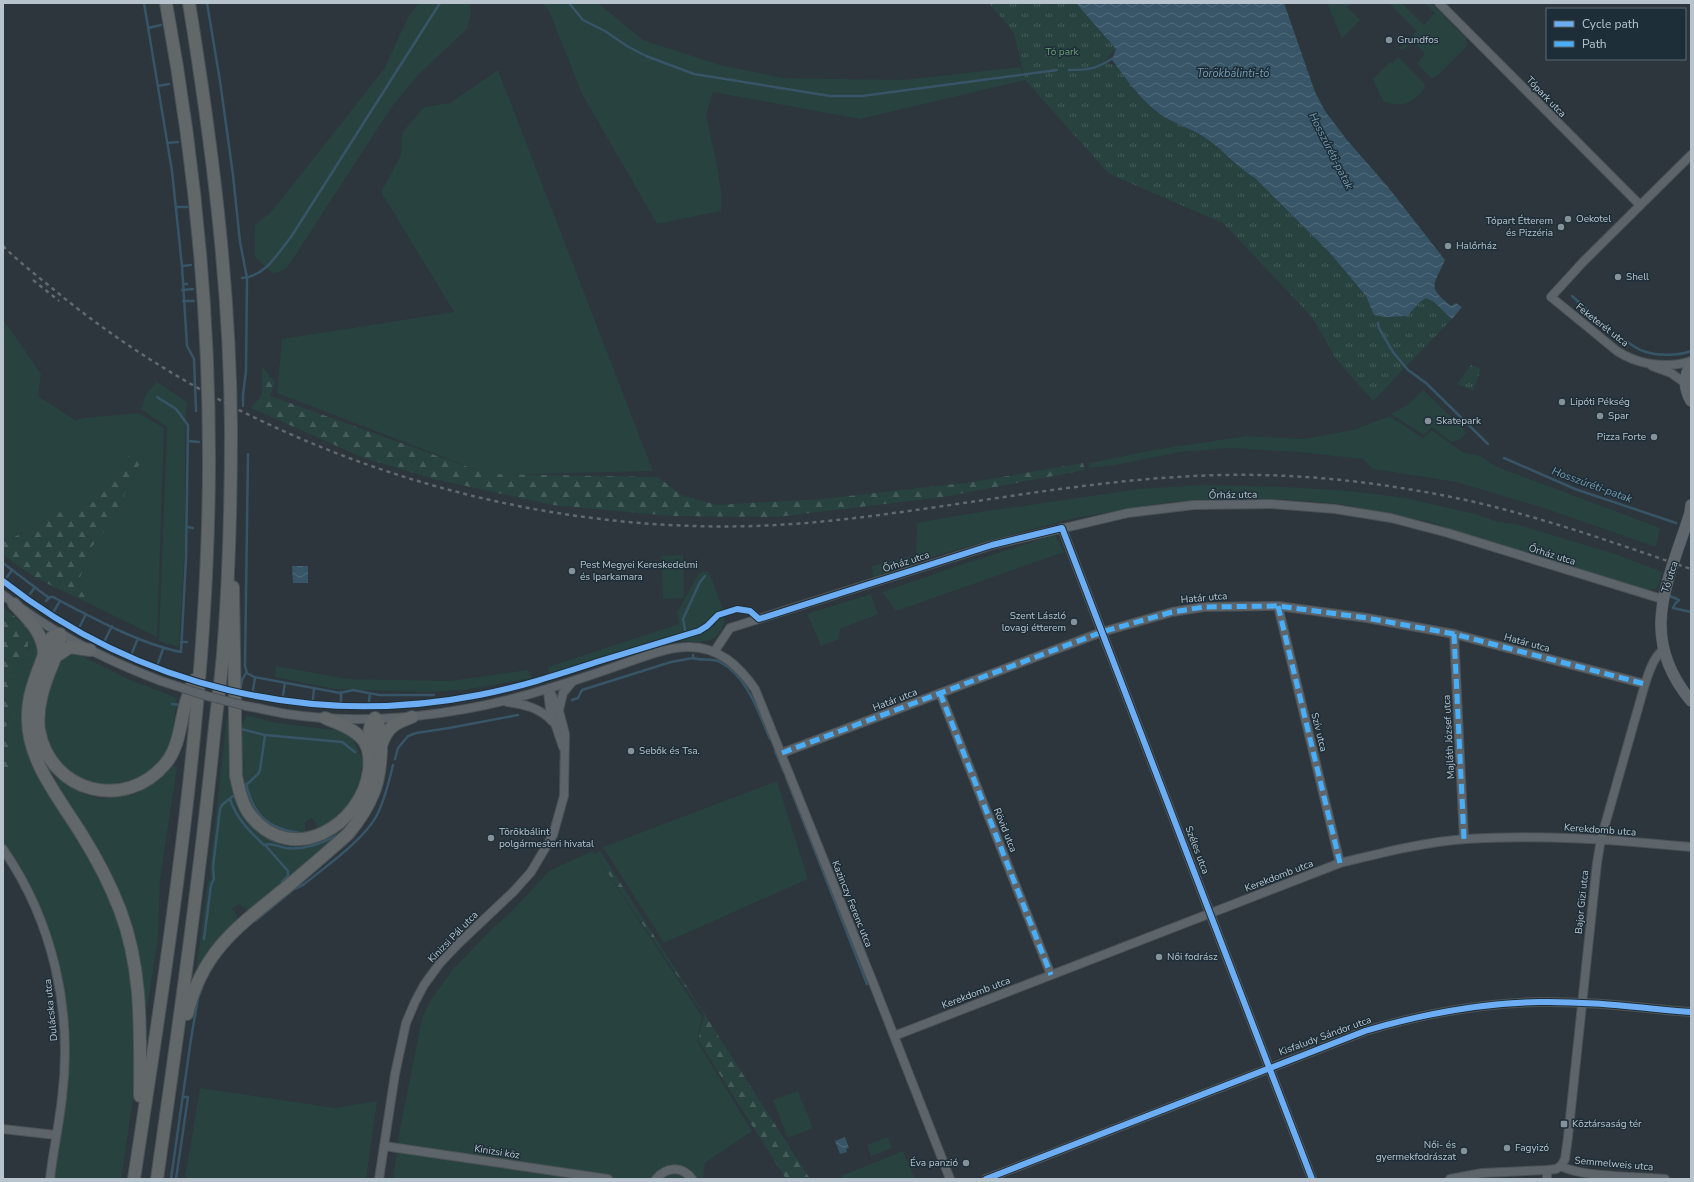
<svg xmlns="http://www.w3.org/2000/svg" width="1694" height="1182" font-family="'Nunito Sans',sans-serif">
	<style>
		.green { fill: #284240 }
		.forest { fill: url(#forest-firs) }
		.park { fill: url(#park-tufts) }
		.water { fill: url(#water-waves) }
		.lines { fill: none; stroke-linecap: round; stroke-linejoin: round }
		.stream { stroke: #375567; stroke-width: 2.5 }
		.minor-casing { stroke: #4b5256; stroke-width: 10 }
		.major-casing { stroke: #4a5359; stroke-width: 12 }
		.highway-casing { stroke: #495257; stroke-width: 14 }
		.minor { stroke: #5d646a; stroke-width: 8 }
		.major { stroke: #5f676c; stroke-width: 11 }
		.highway { stroke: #626769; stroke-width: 12 }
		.rail { stroke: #61686e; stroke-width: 2.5; stroke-dasharray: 4 4; stroke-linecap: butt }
		.minor-bridge-casing { stroke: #4b5256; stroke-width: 10; stroke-linecap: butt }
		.minor-bridge { stroke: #5d646a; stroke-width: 8 }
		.quiet { stroke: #49aef6; stroke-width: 5; stroke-dasharray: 10 5; stroke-linecap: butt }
		.cycleway-casing { stroke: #1e2e38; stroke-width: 8 }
		.cycleway { stroke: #6dadf4; stroke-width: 6 }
		.poi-dot { fill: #86929a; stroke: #1e2e38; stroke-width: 1.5 }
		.labels { text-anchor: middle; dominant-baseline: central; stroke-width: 3; stroke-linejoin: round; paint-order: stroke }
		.poi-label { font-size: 10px; fill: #b7c4cd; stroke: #1e2e38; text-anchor: start }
		.park-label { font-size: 10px; fill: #6d9f6e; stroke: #1e2e38 }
		.street-label { font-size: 10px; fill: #b7c4cd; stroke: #1e2e38 }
		.water-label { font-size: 11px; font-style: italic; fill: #759bb1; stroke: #1e2e38 }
	</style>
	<defs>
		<pattern id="forest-firs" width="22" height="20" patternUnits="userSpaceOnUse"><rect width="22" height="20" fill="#284240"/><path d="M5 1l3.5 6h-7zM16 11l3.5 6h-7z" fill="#455c5a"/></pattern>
		<pattern id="park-tufts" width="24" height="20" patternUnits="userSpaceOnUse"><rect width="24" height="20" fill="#284240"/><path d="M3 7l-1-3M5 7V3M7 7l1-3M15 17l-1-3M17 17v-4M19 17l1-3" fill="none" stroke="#455c5a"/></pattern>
		<pattern id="water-waves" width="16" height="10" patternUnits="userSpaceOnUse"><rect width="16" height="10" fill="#375567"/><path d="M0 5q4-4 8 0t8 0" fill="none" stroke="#526c7c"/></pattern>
	</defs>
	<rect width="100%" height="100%" fill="#2c363c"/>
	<g class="green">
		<path d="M419 3H470L471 14 467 29 418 75 393 105 287 268 274 274 255 257V225L272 211 384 69 409 15Z"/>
		<path d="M543 3H598L643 40 720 65 783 78 903 80 1020 67 1025 80 860 119 713 92 706 115 716 160 721 191V211L657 224 581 92 550 13Z"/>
		<path d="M1327 3H1352L1347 7 1360 20 1342 39Z"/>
		<path d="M1389 3H1402L1424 25 1435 13 1425 3H1431L1466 38 1467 46 1438 75 1432 78 1430 77 1417 63 1425 54 1413 41 1403 50 1399 49 1417 31Z"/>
		<path d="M1398 57 1424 83 1425 87C1416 102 1400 109 1383 101L1373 79 1390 62 1392 63Z"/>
		<path d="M498 70 653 471 490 475 277 393 282 339 454 312 381 192 401 155 402 133 424 107 450 103Z"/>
		<path d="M3 322 8 326 41 374 38 396 75 420 84 418 138 413 164 428 157 637 88 603 78 584 89 550 109 526 141 461 130 454 97 501 58 513 33 528 12 538 3 541Z"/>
		<path d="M157 382 187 402 185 435V542L179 647 159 641 167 427 141 409 146 394Z"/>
		<path d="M1423 390 1467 432 1461 439 1451 442 1432 427 1424 435 1391 414 1409 404Z"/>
		<path d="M1390 416 1423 438 1432 430 1462 452 1480 456 1497 467 1660 528 1656 547 1544 508 1456 482 1373 469 1363 459 1297 452 1230 448 1180 452 1116 465 1088 468 1090 463 1153 450 1247 436 1304 439 1353 430Z"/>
		<path d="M1203 485 1286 487 1351 491 1406 498 1479 515 1498 522 1516 524 1612 553 1663 572 1657 589 1648 590 1502 547 1434 523 1341 504 1281 499H1217L1169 502 1070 519 948 552 873 577 872 566 916 555 917 523 967 514 1139 489Z"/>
		<path d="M1055 535 1064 552 896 611 882 592 966 563Z"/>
		<path d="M683 555 684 598 663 599 661 556Z"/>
		<path d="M707 571 713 581 719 600 724 611 725 622 717 636 711 640 699 642 680 641 624 652 606 663 559 678H554L549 672 548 667 679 624 677 613 699 573Z"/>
		<path d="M871 594 878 614 840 629 839 639 821 646 807 614Z"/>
		<path d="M32 633 36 641 39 651 24 730 108 894 126 946 136 990 137 1039 133 1099 121 1179H54L65 1098 68 1041 65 1000 58 960 47 925 32 891 3 843V770L6 771 13 753 7 741 6 728 13 703 12 690 14 667 29 650 28 641Z"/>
		<path d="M76 653 128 679 177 698C174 716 174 742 164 757 153 774 129 787 110 787 81 788 47 757 43 729 40 705 51 680 61 659Z"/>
		<path d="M276 666 348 679 450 681 528 670 532 678 464 690 429 692 335 689 275 677Z"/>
		<path d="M246 715 272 722 341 731 353 739 363 761 360 778 352 800 335 821 323 828H318L312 818 305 822V832L283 833 268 826 254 813 242 786 240 734 242 732Z"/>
		<path d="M227 716H229C229 743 227 775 235 801 246 832 280 849 311 844 321 843 330 836 338 832L340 834 250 909H246L239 904 232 909 237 915V921L208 950 198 966 197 965 208 881 211 880 210 869Z"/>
		<path d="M173 766 177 767 160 880 158 938 147 1009C139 960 129 907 106 862 95 840 78 819 65 797 61 790 56 784 55 776L86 795 103 799 133 795 157 782Z"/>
		<path d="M777 781 808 879 664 943 603 847Z"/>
		<path d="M593 851 702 1016 697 1041 752 1131 705 1163 703 1179H393L400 1128 422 1018 430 1001 453 969 493 928 512 911 549 871Z"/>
		<path d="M200 1088 335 1108 377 1101 366 1179H185Z"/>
		<path d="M798 1091 813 1128 788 1138 773 1100Z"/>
		<path d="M888 1137 892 1148 871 1156 867 1145Z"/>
		<path d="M903 1151 915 1179H842L841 1176Z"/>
	</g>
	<g class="forest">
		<path d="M262 366 275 383 270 396 488 474 658 477 681 495 717 505 822 499 972 482 1083 463 1085 470 943 497 777 517 672 516 552 505 434 479 364 458 251 408 262 395Z"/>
		<path d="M139 451 141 461 109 526 89 550 78 584 88 603C59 589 27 576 3 554V541L12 538 33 528 58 513 97 501 130 454Z"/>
		<path d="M3 607 30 629 32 633 28 641V657L20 660 14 667 12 690 13 703 6 728 7 741 13 753 12 760 6 771 3 770Z"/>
		<path d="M600 851 810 1179H786L698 1040 704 1015 595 854Z"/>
	</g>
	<g class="park">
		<path d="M989 3H1078L1116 49 1104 62 1117 66 1139 96 1156 112 1207 139 1255 178 1330 253 1366 296 1374 315 1420 302 1426 298 1434 302 1452 319 1373 401 1336 359 1312 317 1223 223 1109 174 1025 80 1014 33Z"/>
		<path d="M1471 365 1481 369 1473 391 1457 384Z"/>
	</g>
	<g class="water">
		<path d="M1076 3H1284L1315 92 1325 111 1347 140 1388 187 1445 260C1433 287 1427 286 1451 306L1456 303 1462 307 1452 319 1434 302 1426 298 1420 302 1407 316 1385 317 1374 315 1366 296 1330 253 1255 178C1237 167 1224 151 1207 139 1191 128 1169 122 1156 111 1139 98 1125 77 1112 60L1116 49Z"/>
		<path d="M292 566H308V583H293Z"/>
		<path d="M845 1137 849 1148 846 1149 847 1152 840 1154 835 1141Z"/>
	</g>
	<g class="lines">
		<g class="stream">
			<path d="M144 3 172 171 182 266 187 346 194 359 196 411"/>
			<path d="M207 3 220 81 233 175 240 242 247 278 246 371 243 395V406"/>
			<path d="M569 3 583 20 605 31 627 46 646 56 694 74 830 96H862L1057 70"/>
			<path d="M148 28 161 25"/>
			<path d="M1069 70C1089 70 1096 69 1113 58"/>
			<path d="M158 86 169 84"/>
			<path d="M167 143 178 142"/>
			<path d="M176 207H187"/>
			<path d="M182 266 191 265"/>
			<path d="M242 278C266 276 277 254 291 237L440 3"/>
			<path d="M183 284H187"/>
			<path d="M182 290 193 289"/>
			<path d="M1572 296 1609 330"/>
			<path d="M183 301H194"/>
			<path d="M1378 323 1379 328 1393 352 1408 370 1426 383 1488 444"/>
			<path d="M1626 341C1631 344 1637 349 1643 351 1656 356 1678 356 1691 351"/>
			<path d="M188 441 199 442"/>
			<path d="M248 454 245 666 247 673 254 677 340 693 353 690 379 695H434"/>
			<path d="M1504 458 1575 489 1676 523"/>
			<path d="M187 527 193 528"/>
			<path d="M3 563 49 598"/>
			<path d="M7 577 12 570"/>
			<path d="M30 594 35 587"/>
			<path d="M1668 595 1679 600 1675 604 1673 608 1691 612"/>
			<path d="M46 601 50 597H53C91 617 140 644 181 652L186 558 188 425 176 409 157 397"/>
			<path d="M54 611 60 601"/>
			<path d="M80 626 86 614"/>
			<path d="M685 630 683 619 700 582 705 576"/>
			<path d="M105 640 112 626"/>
			<path d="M181 642H187"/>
			<path d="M132 653 138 638"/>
			<path d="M693 658C701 661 712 658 720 662 748 677 758 712 770 739"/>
			<path d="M158 663 163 649"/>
			<path d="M240 690 242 680 246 673"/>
			<path d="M253 690 255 678"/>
			<path d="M341 692V701"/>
			<path d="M283 695 285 683"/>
			<path d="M313 699 314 688"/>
			<path d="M572 700 578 698 582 690 671 662 693 658V655"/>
			<path d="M369 701 370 693"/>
			<path d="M172 704 181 705"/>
			<path d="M241 725V729L265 735 342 742 355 752"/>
			<path d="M775 751 784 772"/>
			<path d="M395 759 398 748 408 736 416 733 449 728 518 715"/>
			<path d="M786 777 867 984"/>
			<path d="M246 784C254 816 268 829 300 833"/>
			<path d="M245 786 258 774 260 770 265 735"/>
			<path d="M230 799C236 818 250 832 264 845 271 842 279 847 286 848 304 850 320 844 336 836"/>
			<path d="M265 845 288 871V876L282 882"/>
			<path d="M255 921 294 889 303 885C325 867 364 840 377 815 385 799 389 782 393 765"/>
			<path d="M204 939 211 885 214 879 213 867 220 809 222 805 233 796"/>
			<path d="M171 1179 191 1039 198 998 202 988"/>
			<path d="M176 1179 188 1097H183"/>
		</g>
		<defs>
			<g id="minor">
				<path d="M1439 3 1640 205"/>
				<path d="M1691 155 1583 262 1551 297 1617 351C1638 365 1667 369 1691 361"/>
				<path d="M1652 366 1671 373 1685 383"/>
				<path d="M1062 528 1312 1179"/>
				<path d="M3 595C51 632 105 660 161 681"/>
				<path d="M1278 606 1340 863"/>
				<path d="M1454 634 1464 839"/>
				<path d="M714 652 730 628 992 545 1128 513 1194 505 1271 504 1335 509 1391 518 1448 533 1662 599"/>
				<path d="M548 691 550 709 563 747"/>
				<path d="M940 693 1051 975"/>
				<path d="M507 702C524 704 540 708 552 721"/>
				<path d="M246 706C260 708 274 712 287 714 372 727 469 714 550 688 578 680 606 670 634 660 652 654 670 647 689 647 719 647 739 666 755 689L874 985 950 1179"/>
				<path d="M559 710 563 693 572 682"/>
				<path d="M782 753 1102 632 1172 612 1204 607 1278 606 1367 618 1454 634 1645 684"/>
				<path d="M3 849C53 921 73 1011 62 1098 59 1125 53 1152 50 1179"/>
				<path d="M894 1036 1340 863C1381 853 1424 842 1466 839 1542 834 1615 840 1691 847"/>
				<path d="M3 1129 56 1135"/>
				<path d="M384 1146 608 1179"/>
				<path d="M1561 1166 1565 1159 1568 1137 1597 863 1601 839 1645 684C1649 672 1653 658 1663 650"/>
				<path d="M1561 1166C1580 1177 1641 1177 1665 1179"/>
				<path d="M379 1179 395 1074 406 1023 415 1002 424 985 440 963 458 944 514 891 531 872 553 835 564 796 565 734 559 711 549 689"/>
				<path d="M656 1179C666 1167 682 1165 692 1179"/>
				<path d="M986 1179 1365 1031C1422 1014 1480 1003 1539 1002 1589 1001 1641 1008 1691 1012"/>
				<path d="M1450 1179 1482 1173 1547 1170 1556 1169 1561 1166"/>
				<path d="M1547 1179V1170"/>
			</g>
			<g id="major">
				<path d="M1691 365C1683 376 1684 389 1691 401"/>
				<path d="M1691 505 1690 513C1668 583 1637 636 1691 701"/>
			</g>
			<g id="highway">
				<path d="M233 587 236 776C239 790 242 805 251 816 292 867 362 826 369 770 370 760 370 750 364 741 355 729 338 723 325 718"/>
				<path d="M14 604C28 619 44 633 44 655"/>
				<path d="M55 657 70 647 90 650"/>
				<path d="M382 743C388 726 396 723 412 717"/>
				<path d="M187 1014C203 949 239 926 288 886 308 869 328 852 348 834 358 822 367 809 373 794 380 779 386 732 375 718 367 725 370 741 369 751"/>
				<path d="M140 1096C140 1033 143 970 120 910 110 884 97 859 82 835 60 799 26 760 28 715 28 690 41 666 48 643L52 637 60 634C61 643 56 654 53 663 44 684 36 707 39 730 50 793 126 812 166 763 179 747 180 725 185 706 187 697 191 689 194 680"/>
				<path d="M134 1179C170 942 209 698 209 458 209 304 194 155 166 3"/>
				<path d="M157 1179C177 1038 197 897 212 755 215 721 220 688 223 654 229 579 231 504 231 429 230 286 212 144 189 3"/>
			</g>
		</defs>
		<use href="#minor" class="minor-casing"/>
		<use href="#major" class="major-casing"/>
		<use href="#highway" class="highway-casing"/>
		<use href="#minor" class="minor"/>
		<use href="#major" class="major"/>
		<use href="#highway" class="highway"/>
		<g class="rail">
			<path d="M3 246C22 265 44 281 64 298 268 461 546 545 806 523 957 510 1105 472 1258 475 1326 476 1394 485 1461 499 1539 516 1615 543 1691 569"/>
			<path d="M33 280 59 301"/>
		</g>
		<defs>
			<path id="minor-bridge" d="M161 681 207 696 246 706"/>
		</defs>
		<use href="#minor-bridge" class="minor-bridge-casing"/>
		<use href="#minor-bridge" class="minor-bridge"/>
		<g class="quiet">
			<path d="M1278 606 1340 863"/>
			<path d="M1454 634 1464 839"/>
			<path d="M940 693 1051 975"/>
			<path d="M782 753 1102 632 1172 612 1204 607 1278 606 1367 618 1454 634 1645 684"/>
		</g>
		<defs>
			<g id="cycleway">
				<path d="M3 581C138 687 311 728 479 695 521 687 560 674 600 661 633 651 666 641 699 631L707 626 718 615 737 609 750 611 759 619 992 545 1062 528 1312 1179"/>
				<path d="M986 1179 1365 1031C1422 1014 1480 1003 1539 1002 1589 1001 1641 1008 1691 1012"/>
			</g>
		</defs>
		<use href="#cycleway" class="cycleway-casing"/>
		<use href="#cycleway" class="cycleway"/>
	</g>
	<g class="poi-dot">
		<circle cx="1389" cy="40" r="4"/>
		<circle cx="1568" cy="219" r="4"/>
		<circle cx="1561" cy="227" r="4"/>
		<circle cx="1448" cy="246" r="4"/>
		<circle cx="1618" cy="277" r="4"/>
		<circle cx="1562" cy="402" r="4"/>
		<circle cx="1600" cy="416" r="4"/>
		<circle cx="1428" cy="421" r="4"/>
		<circle cx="1654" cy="437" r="4"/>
		<circle cx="572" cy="571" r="4"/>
		<circle cx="1074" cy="622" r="4"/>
		<circle cx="631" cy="751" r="4"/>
		<circle cx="491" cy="838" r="4"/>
		<circle cx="1159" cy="957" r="4"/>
		<rect x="1560" y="1120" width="8" height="8" rx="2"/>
		<circle cx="1507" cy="1148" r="4"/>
		<circle cx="1464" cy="1151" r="4"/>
		<circle cx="966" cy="1163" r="4"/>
	</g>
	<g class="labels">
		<g class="poi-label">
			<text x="1397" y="40">Grundfos</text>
			<text x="1576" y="219">Oekotel</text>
			<text x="1553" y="221" text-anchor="end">Tópart Étterem<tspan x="1553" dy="12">és Pizzéria</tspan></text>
			<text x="1456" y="246">Halőrház</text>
			<text x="1626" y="277">Shell</text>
			<text x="1570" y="402">Lipóti Pékség</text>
			<text x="1608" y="416">Spar</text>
			<text x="1436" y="421">Skatepark</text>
			<text x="1646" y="437" text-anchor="end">Pizza Forte</text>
			<text x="580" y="565">Pest Megyei Kereskedelmi<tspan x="580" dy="12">és Iparkamara</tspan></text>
			<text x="1066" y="616" text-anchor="end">Szent László<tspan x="1066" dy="12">lovagi étterem</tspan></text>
			<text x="639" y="751">Sebők és Tsa.</text>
			<text x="499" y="832">Törökbálint<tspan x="499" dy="12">polgármesteri hivatal</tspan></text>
			<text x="1167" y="957">Női fodrász</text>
			<text x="1572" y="1124">Köztársaság tér</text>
			<text x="1456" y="1145" text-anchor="end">Női- és<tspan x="1456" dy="12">gyermekfodrászat</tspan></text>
			<text x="1515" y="1148">Fagyizó</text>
			<text x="958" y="1163" text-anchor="end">Éva panzió</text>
		</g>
		<g class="park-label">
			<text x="1062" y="52">Tó park</text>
		</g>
		<g class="street-label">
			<text transform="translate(1546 97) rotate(46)">Tópark utca</text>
			<text transform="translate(1602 325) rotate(38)">Feketerét utca</text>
			<text transform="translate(1233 495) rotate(-1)">Őrház utca</text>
			<text transform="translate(1552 555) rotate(17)">Őrház utca</text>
			<text transform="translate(906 562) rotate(-18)">Őrház utca</text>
			<text transform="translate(1670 577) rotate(-72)">Tó utca</text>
			<text transform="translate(1204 598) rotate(-5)">Határ utca</text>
			<text transform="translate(1527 643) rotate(15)">Határ utca</text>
			<text transform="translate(895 700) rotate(-21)">Határ utca</text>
			<text transform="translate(1319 732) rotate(76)">Szív utca</text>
			<text transform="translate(1449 737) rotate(-93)">Majláth József utca</text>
			<text transform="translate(1005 830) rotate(68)">Rövid utca</text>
			<text transform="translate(1600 830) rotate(4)">Kerekdomb utca</text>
			<text transform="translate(1197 850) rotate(69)">Széles utca</text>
			<text transform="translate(1279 876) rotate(-21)">Kerekdomb utca</text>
			<text transform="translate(1582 902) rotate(-84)">Bajor Gizi utca</text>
			<text transform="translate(852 904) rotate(68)">Kazinczy Ferenc utca</text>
			<text transform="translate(453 937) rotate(-46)">Kinizsi Pál utca</text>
			<text transform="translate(976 993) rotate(-21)">Kerekdomb utca</text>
			<text transform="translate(51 1010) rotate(-96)">Dulácska utca</text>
			<text transform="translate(1325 1036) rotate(-20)">Kisfaludy Sándor utca</text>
			<text transform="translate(497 1152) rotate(9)">Kinizsi köz</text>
			<text transform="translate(1614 1164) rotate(5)">Semmelweis utca</text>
		</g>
		<g class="water-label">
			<text x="1233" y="73">Törökbálinti-tó</text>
			<text transform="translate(1331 151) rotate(63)">Hosszúréti-patak</text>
			<text transform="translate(1592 485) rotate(20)">Hosszúréti-patak</text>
		</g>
	</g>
	<rect width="1694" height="1182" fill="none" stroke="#b7c4cd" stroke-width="8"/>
	<rect x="1546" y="8" width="140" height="52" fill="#1e2e38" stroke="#5b6a74"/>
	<rect x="1554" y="21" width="20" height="6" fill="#6dadf4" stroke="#5b6a74"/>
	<text x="1582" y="28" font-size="12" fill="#b7c4cd">Cycle path</text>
	<rect x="1554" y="41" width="20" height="6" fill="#49aef6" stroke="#5b6a74"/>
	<text x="1582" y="48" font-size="12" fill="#b7c4cd">Path</text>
</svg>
